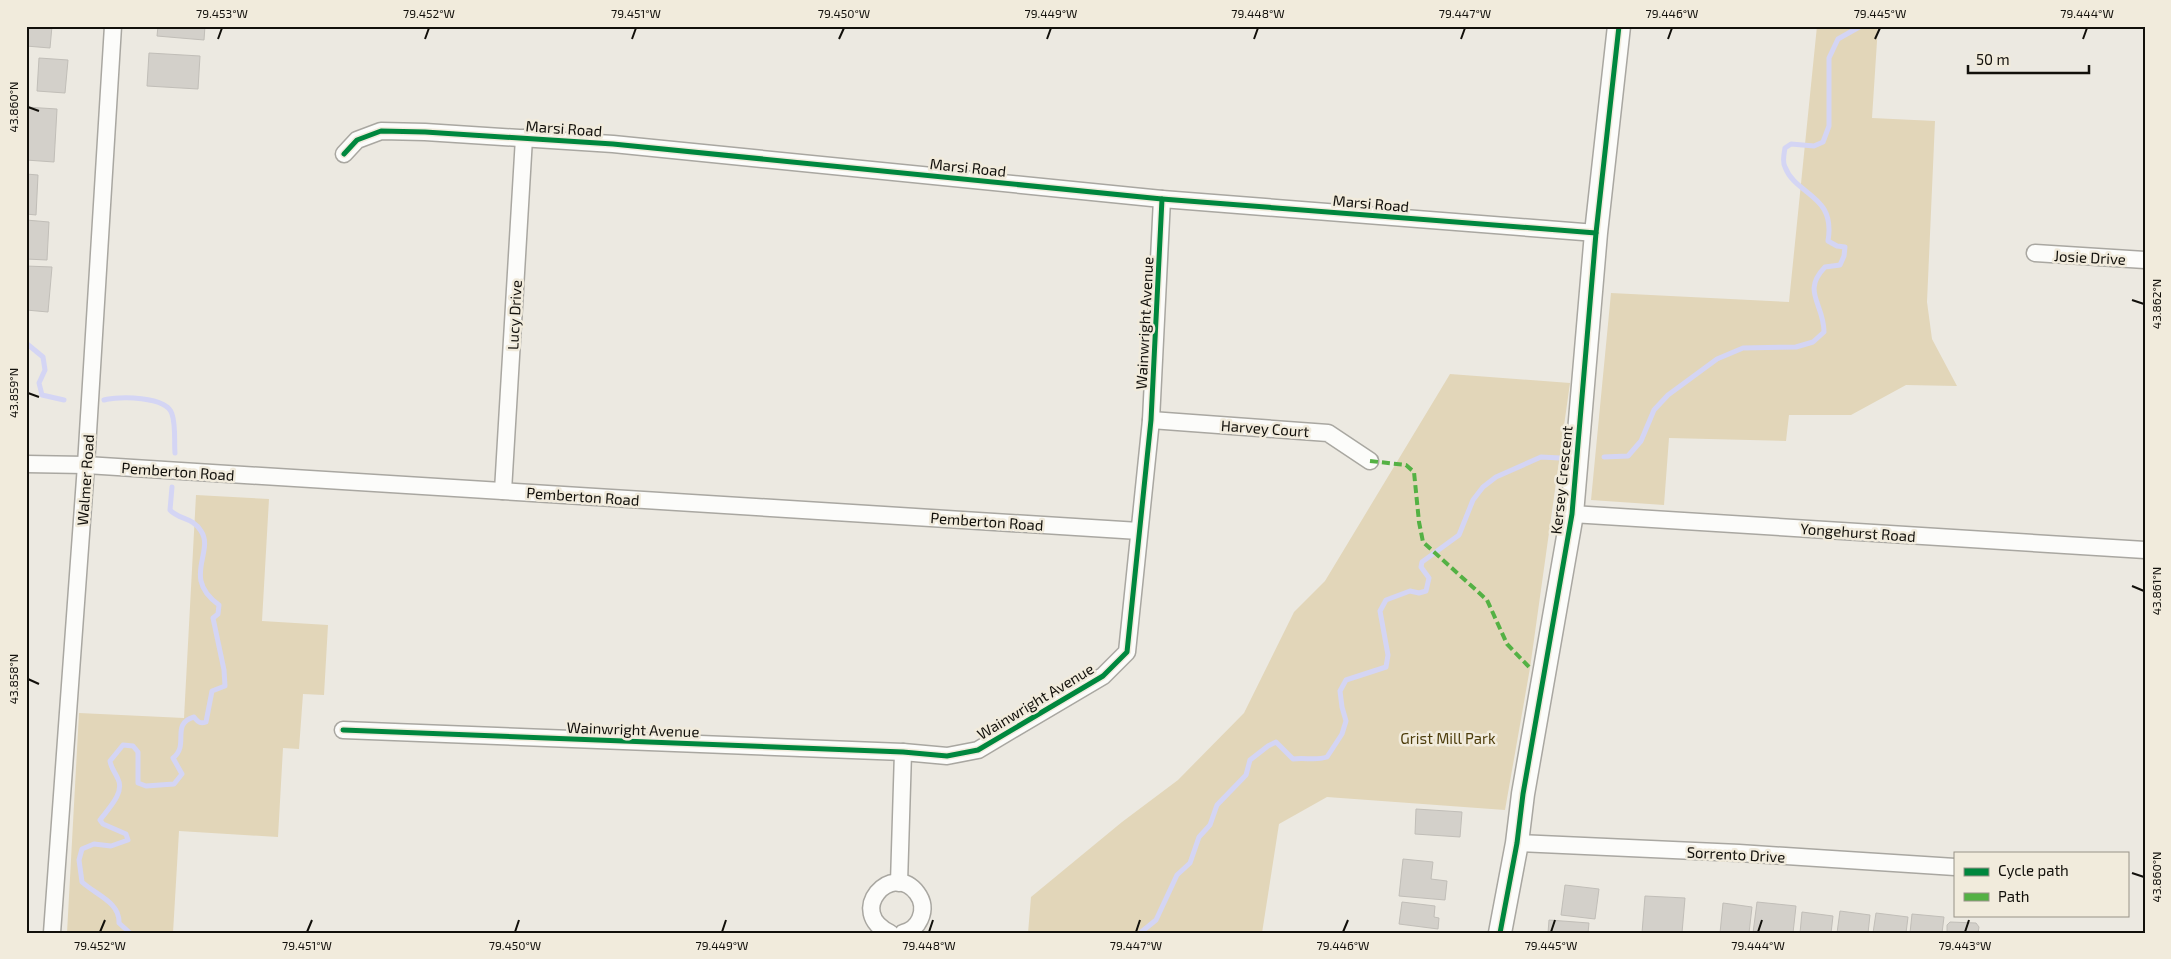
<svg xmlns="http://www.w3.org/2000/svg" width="2171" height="959" font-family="'Exo 2',sans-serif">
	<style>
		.green { fill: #e2d6b9 }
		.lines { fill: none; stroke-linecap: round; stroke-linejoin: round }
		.stream { stroke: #d4d5f4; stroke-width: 5 }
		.building { fill: #d3d0ca; stroke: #c1beb8 }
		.street-casing { stroke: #a9a7a1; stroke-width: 19 }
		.secondary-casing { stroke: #a9a7a1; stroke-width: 25 }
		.street { stroke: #fcfcfa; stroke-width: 16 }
		.secondary { stroke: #fcfcfa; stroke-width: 22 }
		.quiet { stroke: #54b144; stroke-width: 4; stroke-dasharray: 8 4; stroke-linecap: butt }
		.cycleway-casing { stroke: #f1ebdc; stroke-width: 8 }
		.cycleway { stroke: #00873e; stroke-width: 5 }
		.ticks { fill: none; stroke: #12100b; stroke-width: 2 }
		.labels { text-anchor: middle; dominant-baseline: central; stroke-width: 5; stroke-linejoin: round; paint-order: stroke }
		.street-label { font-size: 15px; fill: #12100b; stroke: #f1ebdc }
		.park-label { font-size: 15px; fill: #4d3c0b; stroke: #f1ebdc }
		.neatline { fill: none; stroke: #12100b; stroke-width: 2 }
		.ticks-label { font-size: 12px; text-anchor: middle; fill: #12100b }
	</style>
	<rect width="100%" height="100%" fill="#ece9e1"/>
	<g class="green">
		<path d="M1817 26H1878L1872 118 1935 121 1927 302 1932 339 1957 386 1906 385 1851 415H1789L1786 441 1669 438 1664 505 1591 500 1611 293 1789 302Z"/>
		<path d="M1450 374 1570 383 1530 668 1505 810 1327 797 1279 824 1262 933H1028L1031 897 1122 822 1178 780 1244 713 1294 612 1325 581Z"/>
		<path d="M196 495 269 499 262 621 328 625 324 695 303 694 299 749 283 748 278 837 179 831 173 933H67L79 713 184 718Z"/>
	</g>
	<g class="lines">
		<g class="stream">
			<path d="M26 343 43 357 45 370 39 383 42 395 64 400"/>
			<path d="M104 400C118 396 167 396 172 414 176 426 174 441 175 453"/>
			<path d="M1604 457 1628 456 1641 441 1654 410 1668 395 1717 359 1743 348 1796 347 1813 342 1824 332C1824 303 1801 292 1825 267L1840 265 1844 256 1845 247 1837 246 1828 241C1836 194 1796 196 1785 167 1782 162 1784 154 1785 148L1791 144 1814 146 1823 142 1829 126V58L1838 39 1861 26"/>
			<path d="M130 933 119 923C120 902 96 895 82 882L79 860 82 849 94 844 111 846 128 840 126 834 103 824 100 820C108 809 125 793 118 779 115 772 111 768 110 761L123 745 133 746 138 752V783L146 786 174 784 182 774 173 758C190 745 170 724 194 717 198 722 200 724 206 722L212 691 225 686 224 670 213 618 218 614 219 605C181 578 215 552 201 531 193 517 179 520 170 510L172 487"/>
			<path d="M1140 933 1156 920 1177 875 1190 863 1199 837 1210 825 1217 805 1246 775 1250 760 1268 746 1276 742 1293 759C1305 757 1315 761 1327 757L1342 734 1346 721 1342 707 1340 691 1346 680 1386 667 1388 655 1380 611 1386 600 1410 591 1419 593 1426 591 1429 578 1421 567 1422 562 1459 535 1473 500 1483 487 1496 477 1541 457 1560 458"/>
		</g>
	</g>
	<g class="building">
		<path d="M26 26H52L50 48 26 46Z"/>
		<path d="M158 26H205L204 40 157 36Z"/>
		<path d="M149 53 200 56 198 89 147 86Z"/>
		<path d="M39 58 68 60 65 93 37 91Z"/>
		<path d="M26 107 57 109 54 162 26 160Z"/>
		<path d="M26 174 38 175 36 215 26 214Z"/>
		<path d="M26 220 49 222 47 260 26 259Z"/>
		<path d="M26 266 52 267 48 312 26 310Z"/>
		<path d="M1416 809 1462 812 1460 837 1415 834Z"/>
		<path d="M1403 859 1433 862 1431 879 1447 881 1445 900 1399 896Z"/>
		<path d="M1565 885 1599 889 1595 919 1561 915Z"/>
		<path d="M1645 896 1685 898 1682 933H1642Z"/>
		<path d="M1402 902 1435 906 1434 917 1439 918 1438 929 1399 924Z"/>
		<path d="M1757 902 1796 906 1793 933H1753Z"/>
		<path d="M1723 903 1752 907 1749 933H1720Z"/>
		<path d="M1840 911 1870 915 1868 933H1837Z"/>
		<path d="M1802 912 1833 916 1831 933H1800Z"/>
		<path d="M1876 913 1908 917 1906 933H1873Z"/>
		<path d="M1912 914 1944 917 1942 933H1910Z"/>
		<path d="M1549 920 1589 923 1588 933H1548Z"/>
		<path d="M1950 922 1976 923 1979 927 1978 933H1947V925Z"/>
	</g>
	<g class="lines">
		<defs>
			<g id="street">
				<path d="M344 154 357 140 381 131 425 132 613 144 1162 199 1596 233"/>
				<path d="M2035 253 2145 260"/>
				<path d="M1151 420 1328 433 1370 461"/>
				<path d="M26 464 86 465 1139 531"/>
				<path d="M503 491 524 138"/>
				<path d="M1572 514 2145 550"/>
				<path d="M343 730 903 752 947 756 978 750 1103 676 1127 652 1151 420 1162 199"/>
				<path d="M1517 843 1739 853 1955 867"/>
				<path d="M899 883 903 752"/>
				<path d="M52 933 86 465 113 26"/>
				<path d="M890 933C845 912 892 860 917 893 923 901 924 910 920 919 917 926 911 931 903 933"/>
			</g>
			<path id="secondary" d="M1500 933 1517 843 1523 794 1572 514 1596 233 1619 26"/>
		</defs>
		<use href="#street" class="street-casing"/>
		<use href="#secondary" class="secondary-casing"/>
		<use href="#street" class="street"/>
		<use href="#secondary" class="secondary"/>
		<path class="quiet" d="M1370 461 1406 465 1414 472 1419 522 1423 542 1487 600 1507 644 1530 668"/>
		<defs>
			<g id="cycleway">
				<path d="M344 154 357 140 381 131 425 132 613 144 1162 199 1596 233"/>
				<path d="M343 730 903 752 947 756 978 750 1103 676 1127 652 1151 420 1162 199"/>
				<path d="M1500 933 1517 843 1523 794 1572 514 1596 233 1619 26"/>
			</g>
		</defs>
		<use href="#cycleway" class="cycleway-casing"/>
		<use href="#cycleway" class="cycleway"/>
	</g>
	<path class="ticks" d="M218 39 222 28M425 39 429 28M632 39 636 28M839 39 844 28M1047 39 1051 28M1254 39 1258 28M1461 39 1465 28M1668 39 1672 28M1875 39 1880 28M2083 39 2087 28M28 107 39 111M2132 300 2144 304M28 393 39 397M2132 586 2144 591M28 679 39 684M2132 873 2144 877M100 932 105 920M307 932 312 920M515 932 519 920M722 932 726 920M929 932 933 920M1136 932 1140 920M1343 932 1348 920M1551 932 1555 920M1758 932 1762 920M1965 932 1969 920"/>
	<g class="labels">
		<g class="street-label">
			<text transform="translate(564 128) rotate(4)">Marsi Road</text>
			<text transform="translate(968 167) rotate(6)">Marsi Road</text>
			<text transform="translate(1371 203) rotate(5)">Marsi Road</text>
			<text transform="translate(2090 257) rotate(3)">Josie Drive</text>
			<text transform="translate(514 315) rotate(-87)">Lucy Drive</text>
			<text transform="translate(1144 323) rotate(-87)">Wainwright Avenue</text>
			<text transform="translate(1265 428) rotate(4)">Harvey Court</text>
			<text transform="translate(178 471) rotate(4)">Pemberton Road</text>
			<text transform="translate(85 480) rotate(-86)">Walmer Road</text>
			<text transform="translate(1561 480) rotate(-84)">Kersey Crescent</text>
			<text transform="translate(583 496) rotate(4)">Pemberton Road</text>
			<text transform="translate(987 521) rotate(4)">Pemberton Road</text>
			<text transform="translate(1858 532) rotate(4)">Yongehurst Road</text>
			<text transform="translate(1035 701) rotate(-31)">Wainwright Avenue</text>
			<text transform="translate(633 729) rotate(2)">Wainwright Avenue</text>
			<text transform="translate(1736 854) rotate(3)">Sorrento Drive</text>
		</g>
		<g class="park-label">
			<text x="1448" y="738">Grist Mill Park</text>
		</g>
	</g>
	<rect width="2171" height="959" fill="none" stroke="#f1ebdc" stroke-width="55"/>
	<rect x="1954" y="852" width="175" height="65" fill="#f1ebdc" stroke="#989388"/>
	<rect x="1964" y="868" width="25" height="8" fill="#00873e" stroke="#989388"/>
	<text x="1998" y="876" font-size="15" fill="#12100b">Cycle path</text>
	<rect x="1964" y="893" width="25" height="8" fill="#54b144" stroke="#989388"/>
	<text x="1998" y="902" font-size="15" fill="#12100b">Path</text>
	<path d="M1968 65v8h121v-8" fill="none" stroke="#12100b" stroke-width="2.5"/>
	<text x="1976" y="65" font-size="15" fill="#12100b" stroke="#f1ebdc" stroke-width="4" paint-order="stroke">50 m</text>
	<rect x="28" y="28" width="2116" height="904" class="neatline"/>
	<g class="ticks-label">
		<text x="222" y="18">79.453°W</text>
		<text x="429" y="18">79.452°W</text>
		<text x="636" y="18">79.451°W</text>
		<text x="844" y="18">79.450°W</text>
		<text x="1051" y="18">79.449°W</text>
		<text x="1258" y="18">79.448°W</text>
		<text x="1465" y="18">79.447°W</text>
		<text x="1672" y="18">79.446°W</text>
		<text x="1880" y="18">79.445°W</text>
		<text x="2087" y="18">79.444°W</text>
		<text transform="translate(14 107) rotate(-90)" y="4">43.860°N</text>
		<text transform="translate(2157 304) rotate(-90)" y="4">43.862°N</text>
		<text transform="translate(14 393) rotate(-90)" y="4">43.859°N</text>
		<text transform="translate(2157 591) rotate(-90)" y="4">43.861°N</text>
		<text transform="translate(14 679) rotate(-90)" y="4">43.858°N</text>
		<text transform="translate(2157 877) rotate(-90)" y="4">43.860°N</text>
		<text x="100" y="950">79.452°W</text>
		<text x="307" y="950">79.451°W</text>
		<text x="515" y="950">79.450°W</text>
		<text x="722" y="950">79.449°W</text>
		<text x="929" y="950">79.448°W</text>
		<text x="1136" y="950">79.447°W</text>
		<text x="1343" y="950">79.446°W</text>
		<text x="1551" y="950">79.445°W</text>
		<text x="1758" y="950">79.444°W</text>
		<text x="1965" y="950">79.443°W</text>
	</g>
</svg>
